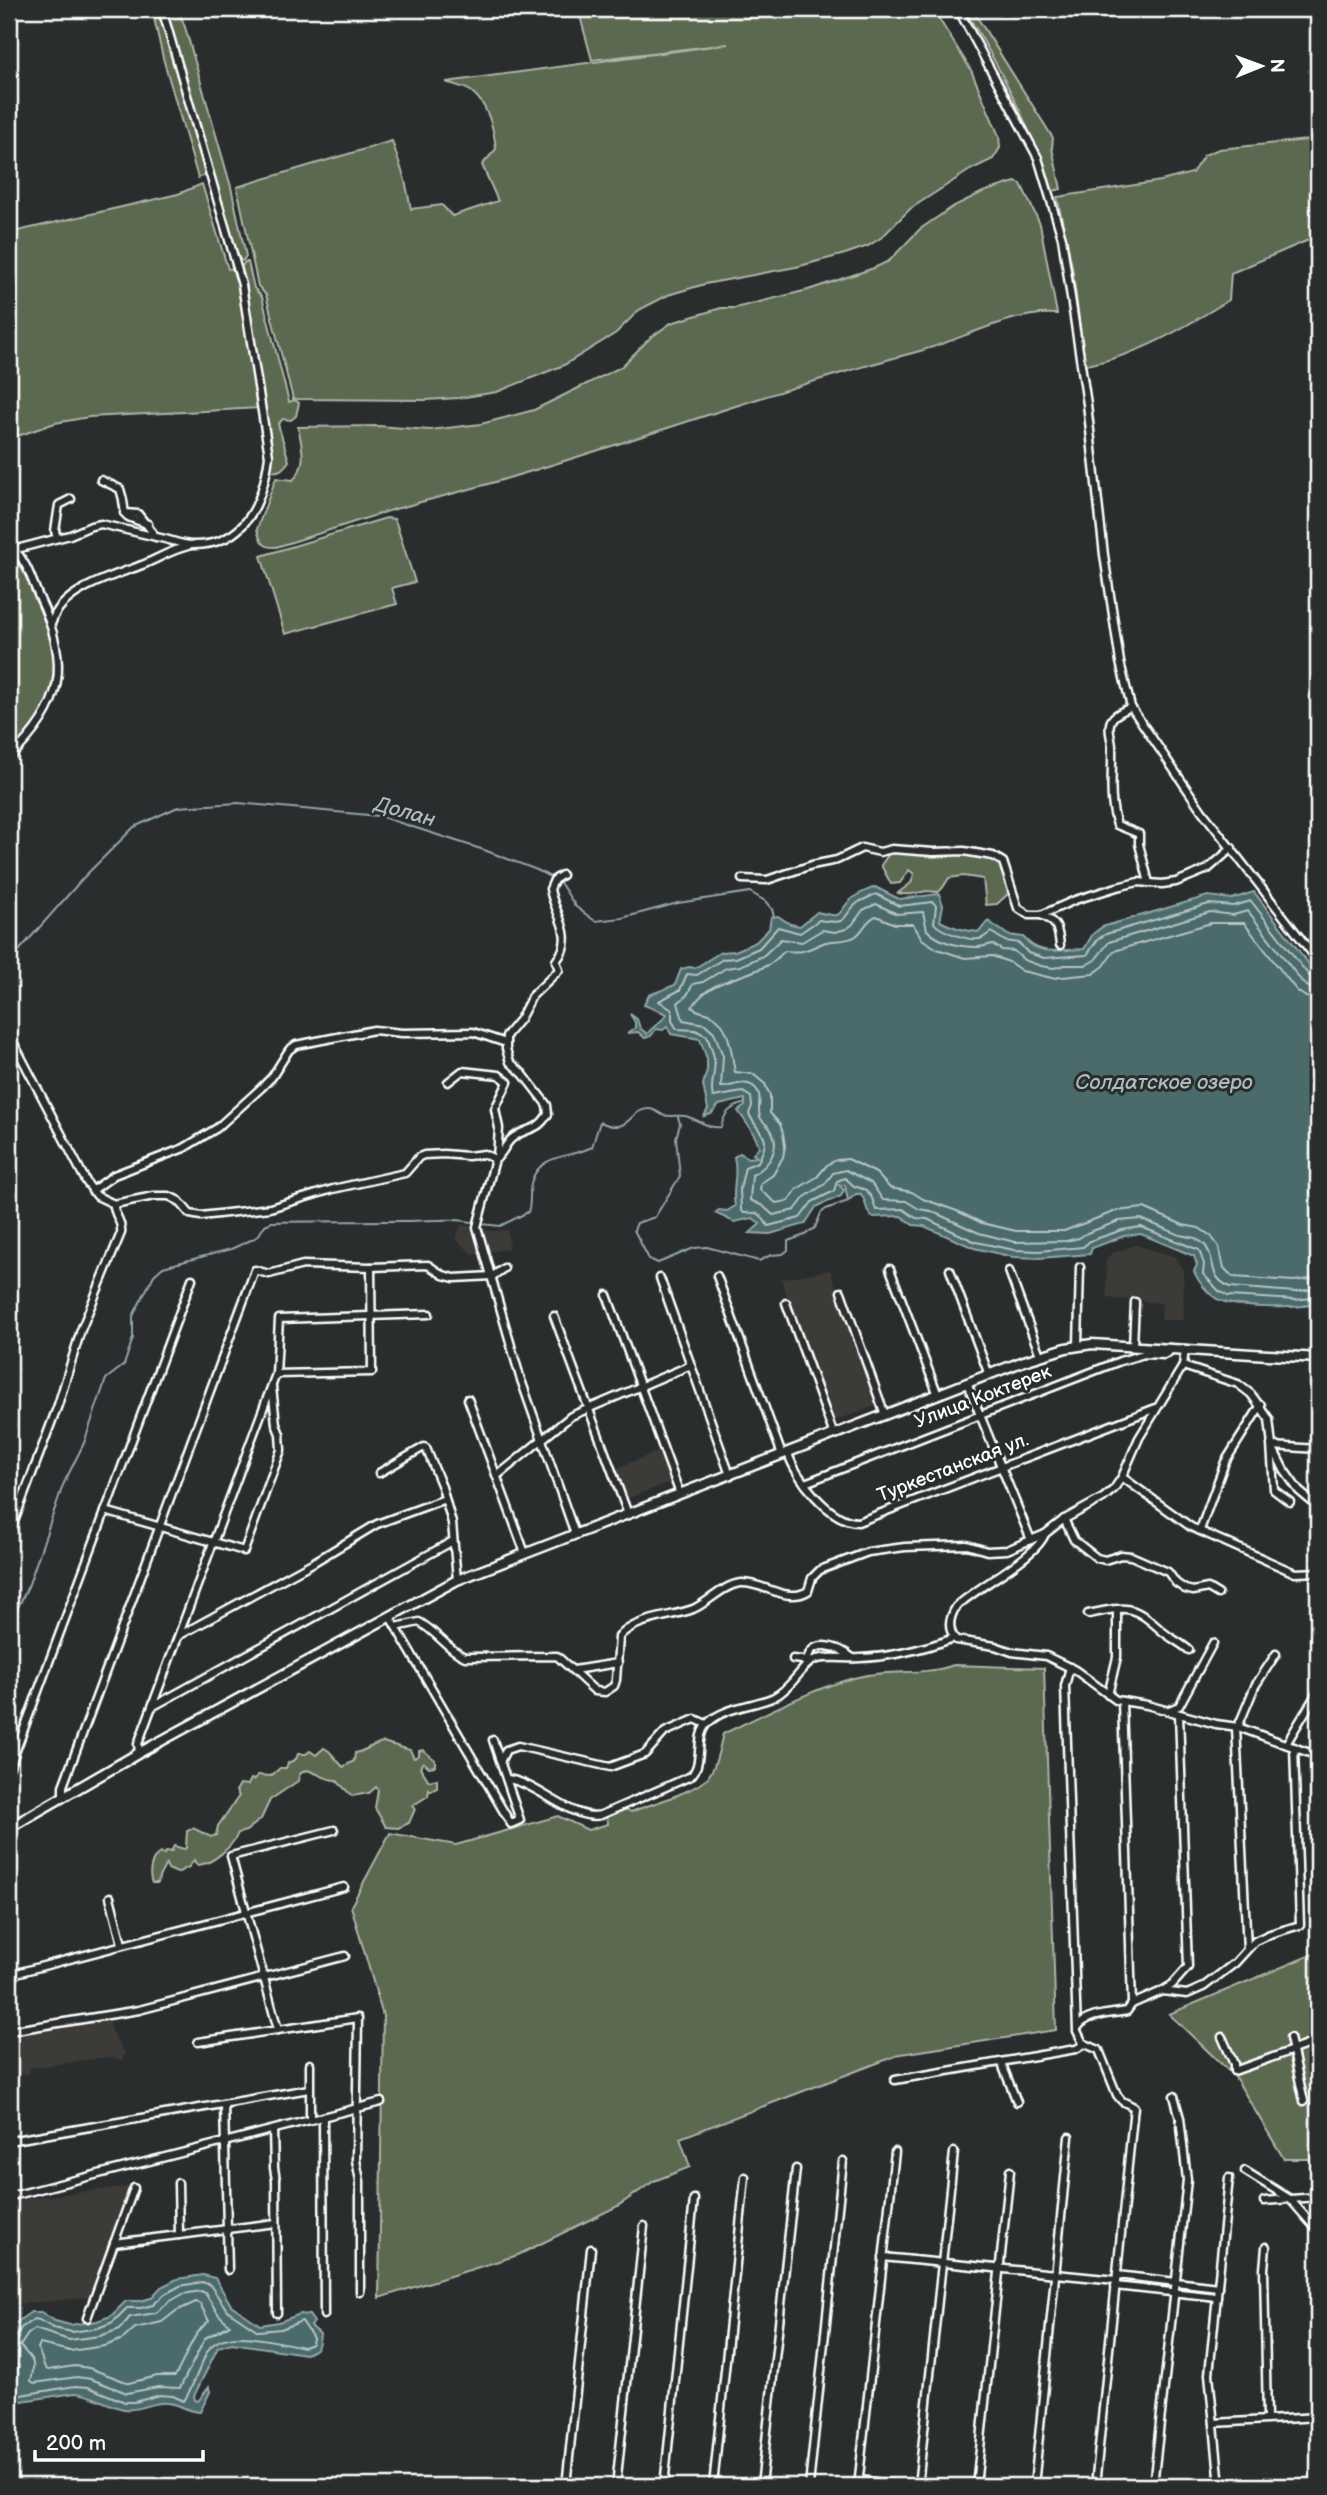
<svg xmlns="http://www.w3.org/2000/svg" width="1327" height="2495" font-family="'Balsamiq Sans',sans-serif">
	<style>
		.built { fill: #3d3b38 }
		.green { fill: #5c6951; stroke: #aeb4a8; stroke-width: 2 }
		.water { fill: #4b6a6c; stroke: #93a6a7; stroke-width: 2 }
		.lines { fill: none; stroke-linecap: round; stroke-linejoin: round }
		.shore { stroke: #b7c3c4; stroke-width: 2 }
		.stream { stroke: #93a6a7; stroke-width: 2 }
		.street-casing { stroke: #fff; stroke-width: 11 }
		.secondary-casing { stroke: #fff; stroke-width: 13 }
		.street { stroke: #2a2d2e; stroke-width: 6 }
		.secondary { stroke: #2a2d2e; stroke-width: 8 }
		.labels { text-anchor: middle; dominant-baseline: central; stroke-width: 6; stroke-linejoin: round; paint-order: stroke }
		.street-label { font-size: 19px; fill: #fff; stroke: #2a2d2e }
		.water-label { font-size: 21px; font-style: italic; fill: #aebcbd; stroke: #2a2d2e }
	</style>
	<rect width="100%" height="100%" fill="#2a2d2e"/>
	<filter id="ink" filterUnits="userSpaceOnUse"><feTurbulence type="fractalNoise" baseFrequency=".0143" numOctaves="2"/><feDisplacementMap in="SourceGraphic" scale="14" xChannelSelector="R" yChannelSelector="G"/><feConvolveMatrix kernelMatrix="1 2 1 2 8 2 1 2 1" color-interpolation-filters="sRGB"/></filter>
	<g filter="url(#ink)">
		<g class="built">
			<path d="M461 1224 490 1231 508 1230 509 1248 473 1255 456 1239Z"/>
			<path d="M1136 1245 1176 1257 1183 1270 1184 1320H1161L1162 1303 1107 1298 1106 1259 1113 1253Z"/>
			<path d="M830 1270 878 1405 832 1422 781 1279Z"/>
			<path d="M660 1451 671 1482 626 1499 614 1469Z"/>
			<path d="M109 2018 111 2031 125 2053 122 2060 107 2057 30 2068 29 2073 9 2077V2033Z"/>
			<path d="M131 2186 90 2297 9 2305V2201Z"/>
		</g>
		<g class="green">
			<path d="M152 9H157L179 74 206 175 198 178 163 58Z"/>
			<path d="M165 9H178L185 27 231 187 246 256 243 261 236 257Z"/>
			<path d="M578 9H935L934 11 971 70 999 136 1000 148 993 159 970 170 910 209 882 237 868 246 845 254 796 267 705 284 668 295 639 310 616 333 564 365 497 392 459 398 425 400 293 399 266 295 258 286 237 187 392 141 405 180 411 209 442 205 452 216 498 201 482 165 496 149C494 130 488 105 472 92 466 87 454 85 446 82L728 44 592 60Z"/>
			<path d="M964 9H972L1053 138 1052 148 1061 189 1053 191C1030 127 1000 66 964 9Z"/>
			<path d="M1317 139 1318 236 1231 273 1229 300C1185 327 1137 357 1085 365L1072 266 1057 197 1161 181 1192 173 1204 155 1219 149Z"/>
			<path d="M1015 182 1021 184 1040 224 1057 314C1014 310 961 340 920 351 783 387 650 436 515 476 474 489 433 498 392 510 353 522 315 535 276 547 263 548 260 541 257 529L276 478 293 480C308 465 302 447 298 427L378 426 430 430 481 424 534 410 621 367 650 338 671 323 721 308H735L808 290 874 268 889 261 920 229 954 206 983 192Z"/>
			<path d="M202 184 228 269 236 268 241 287 260 408 89 417 55 423 9 439V233L178 194Z"/>
			<path d="M245 262H248L254 288 262 297 289 402 295 400 299 403 296 416 291 420 283 419 278 424 289 461C284 468 280 473 270 471V450L240 269Z"/>
			<path d="M386 518 394 519 396 523 415 582 392 588 397 604 285 634 261 556Z"/>
			<path d="M18 557C36 593 61 634 57 676 54 705 27 734 9 755V565L18 561Z"/>
			<path d="M891 851C913 851 986 848 1000 862 1007 870 1008 883 1009 893L997 904 986 905 983 879 963 876 949 878C946 882 943 890 938 892 936 892 929 891 927 891 915 893 909 896 898 893L911 883 914 874 909 870 900 883 891 884 881 865Z"/>
			<path d="M954 1665 1044 1668 1056 2030 901 2054 680 2138 690 2167 654 2181 618 2206 518 2255 379 2298 383 2016 351 1906 390 1833 456 1845 558 1816 588 1830 608 1824 607 1816 609 1814 626 1809 631 1812C650 1804 696 1792 708 1777 717 1765 719 1748 723 1734 765 1714 822 1683 868 1675 897 1670 926 1675 954 1665Z"/>
			<path d="M383 1742 410 1750 414 1758 419 1755V1751L423 1750 435 1760V1766L429 1767 423 1762 420 1767 429 1781 437 1779V1788L431 1791 429 1789 428 1796 412 1806 415 1809 409 1823 398 1828 386 1827 375 1808 378 1790 376 1787 369 1793 352 1796 336 1780C325 1780 319 1773 306 1770L300 1774 298 1781 270 1800 261 1819 246 1831 238 1833C233 1846 212 1865 197 1865L194 1860 189 1867 177 1873 168 1869 166 1864 159 1877 158 1883H152C148 1874 151 1858 160 1853L164 1854 167 1851 171 1852 174 1846 184 1849 186 1848 187 1831 193 1828 211 1837 216 1835 218 1826 239 1796 236 1791 240 1784 248 1785 251 1779 254 1780 258 1775 271 1776 280 1768H286L288 1763 296 1759 298 1754H306L310 1751 316 1755 324 1748 329 1751 343 1767 354 1761 355 1753C366 1751 372 1744 383 1742Z"/>
			<path d="M1318 1952V2159H1284L1235 2077 1169 2014Z"/>
		</g>
		<g class="water">
			<path d="M875 887 899 899 939 894 943 905 940 921C951 927 966 931 979 932L988 921 1008 935 1023 937C1041 958 1060 949 1084 949L1093 934 1102 927 1208 896 1232 899 1254 892 1318 976V1303C1299 1309 1231 1310 1214 1297 1207 1292 1197 1280 1194 1271L1197 1265 1194 1256 1141 1234 1124 1236 1092 1248 1090 1254 1039 1258 1013 1257 974 1248 924 1226 913 1225 901 1216 872 1217C865 1211 867 1202 861 1194H856L848 1201 845 1185H839L844 1190 841 1196 816 1207 805 1224 770 1234 750 1233 760 1224 753 1218 734 1222 715 1213 719 1210 727 1211 735 1206C731 1187 739 1175 734 1157L740 1153 748 1158 757 1157 753 1154 759 1147C757 1136 745 1121 738 1111L745 1106V1099L719 1105 711 1114 704 1116 708 1109 703 1085 707 1070V1059L700 1039 671 1034 667 1026 663 1030 656 1029 651 1036 645 1038 638 1032 627 1033 635 1028V1022L630 1014 637 1019 640 1028 647 1034C653 1026 661 1023 667 1014L644 1005 649 995 675 985 681 969 689 967 695 968 721 952 735 951 756 942 769 929 771 917 778 916 790 924 800 926 817 912C849 920 834 912 854 897 860 893 868 890 875 887Z"/>
			<path d="M203 2275 215 2278 231 2305 260 2325 279 2322 300 2314 309 2315 314 2322 311 2326 320 2334C319 2347 318 2350 305 2354L232 2343 218 2347 194 2396 195 2400 198 2401 209 2387 210 2392 200 2412C186 2411 180 2404 168 2403 153 2401 139 2412 124 2409 107 2406 93 2394 75 2393L15 2402 9 2404V2375L15 2373 19 2366 14 2364 9 2366V2343L14 2324 31 2312H41L55 2321 70 2325 97 2321 111 2316 126 2301H140L151 2298 161 2287 177 2279Z"/>
		</g>
		<g class="lines">
			<g class="shore">
				<path d="M1318 980 1310 977 1251 901 1233 906 1209 904 1106 934 1098 939 1087 955 1044 958 1028 953 1019 943 1005 941 991 932C988 934 985 937 982 938 972 943 940 931 934 923L936 906 933 902 899 906 876 894C871 897 864 899 859 902 839 916 853 926 819 920L800 933 778 927 759 948 736 958 723 959 697 975 687 974 680 990 659 1001 672 1010V1021L677 1029 695 1030 707 1036C709 1043 713 1051 714 1058 717 1072 709 1083 713 1097L743 1092 751 1097 752 1106 749 1114C761 1139 773 1133 758 1162L745 1167 740 1189 741 1210 744 1213C759 1212 760 1213 768 1226L800 1218 812 1202 834 1191 837 1181 845 1178 854 1186 866 1190 872 1198 876 1210 903 1209 916 1218 927 1219 976 1242 1014 1250 1039 1251 1083 1247 1090 1241 1122 1230 1141 1227 1199 1250 1204 1264 1203 1274 1219 1291 1228 1296 1296 1300 1318 1297"/>
				<path d="M1318 989 1310 988 1303 983 1248 911 1233 915 1210 912 1109 942 1095 960 1086 965H1065L1054 968 1041 966 1024 960 1014 951 1002 950 992 944C974 951 941 945 927 930L923 912 897 914 876 904 863 910 852 925 846 929 835 932 822 930 802 942 781 939 763 956 740 966 726 968 703 982 693 984 687 995 678 1003 683 1020 705 1024 714 1032 723 1056 721 1087C731 1088 742 1079 753 1086 765 1095 756 1107 760 1117 762 1122 768 1125 771 1130 782 1149 768 1167 752 1175L750 1200 763 1206 773 1215 795 1210 805 1197 825 1184 833 1173 846 1170 871 1183 883 1200 906 1201 919 1209 931 1211 979 1233 1015 1242 1066 1241 1079 1238 1087 1233 1119 1221 1141 1219 1180 1235 1195 1238 1204 1244C1218 1260 1206 1276 1230 1287L1295 1292 1318 1288"/>
				<path d="M1318 999 1306 997 1297 991 1244 923H1211L1114 951 1104 966 1093 974 1052 978 1022 971 1009 962 992 956 965 958 937 949 922 939 913 924H895L876 916C866 920 864 930 856 936 845 943 833 939 823 943 806 950 805 953 785 951 780 955 775 961 768 965 740 980 711 978 692 1007 697 1012 705 1012 712 1015 731 1026 731 1054 735 1072L753 1074 765 1084 770 1096V1113L780 1124 783 1133 785 1146 783 1157 773 1175 761 1183 760 1190 776 1203 789 1201 797 1189 817 1177 827 1165 836 1160 848 1159 876 1173 890 1188 912 1192 923 1199 957 1211 982 1223 1016 1231H1064L1116 1211 1144 1208 1183 1225 1199 1228 1211 1236 1219 1247 1224 1268 1233 1277 1294 1281 1318 1278"/>
				<path d="M201 2291 205 2293 219 2315 230 2325 205 2338 180 2388 158 2387 127 2393 91 2379 77 2377 34 2383 31 2381C36 2359 33 2361 20 2346L28 2334 35 2329 69 2340 100 2336 120 2329 130 2317 156 2313 169 2302 183 2294Z"/>
				<path d="M196 2302 200 2304 209 2321C190 2336 187 2357 175 2376H157L129 2383 89 2368 75 2366 48 2370 45 2368 38 2348 40 2344 70 2351 105 2346 123 2339 135 2328 162 2322 176 2311Z"/>
				<path d="M9 2339 16 2337 21 2328 34 2319 39 2320 53 2328 72 2332 98 2328 113 2322 127 2308H141L153 2305 165 2294 180 2286 202 2282 210 2285 227 2310 258 2331 281 2329 302 2321 313 2338 312 2344 304 2347C279 2343 221 2324 207 2352 199 2368 193 2387 184 2401L173 2396 160 2395 135 2402H125L88 2387 75 2386 9 2397"/>
			</g>
			<g class="stream">
				<path d="M557 881 561 884 576 907 595 921 622 918 678 903 750 892 765 901 772 909 774 917"/>
				<path d="M9 962 84 877 134 827 178 807 238 803 379 816 484 850 537 870 552 878"/>
				<path d="M678 1117 680 1124 676 1138 680 1176 655 1217 637 1223 634 1230 649 1259 658 1263 694 1248 707 1247 759 1261 771 1255 783 1254 788 1250V1241L805 1235 815 1228 821 1213 826 1209 848 1201"/>
				<path d="M482 1224 500 1226 528 1212C532 1202 528 1192 532 1180 541 1153 571 1158 592 1147L600 1122C631 1136 628 1110 648 1109 654 1108 658 1113 663 1115 670 1117 678 1115 685 1116 698 1119 708 1129 721 1127 725 1111 730 1108 745 1103"/>
				<path d="M9 1627 29 1584 63 1485 84 1443 106 1379 124 1365 133 1338V1316L154 1275 163 1267 231 1249 251 1240 258 1236 265 1225 272 1222C317 1221 362 1221 407 1221 431 1221 453 1217 476 1223"/>
			</g>
			<defs>
				<g id="street">
					<path d="M958 9 1038 158 1062 238 1087 404 1104 555 1120 662 1131 707 1202 811 1318 961"/>
					<path d="M101 480 120 489C130 517 114 514 148 524"/>
					<path d="M124 513 138 514 156 537"/>
					<path d="M57 538 55 531 59 505 71 499"/>
					<path d="M9 551 70 535 91 526 101 524C122 529 144 534 165 539 173 541 183 545 192 545 246 546 263 502 269 456L242 285 162 9"/>
					<path d="M52 622C61 590 113 576 142 565 157 559 171 550 188 546"/>
					<path d="M1131 707C1123 711 1111 715 1110 724 1108 731 1112 740 1112 747 1113 775 1108 797 1117 825L1139 834V844L1149 883"/>
					<path d="M9 758C64 706 71 664 39 597 31 579 28 564 14 549"/>
					<path d="M562 875 554 880 550 889C554 914 577 936 556 961L559 970 532 996 520 1019 506 1036V1049L510 1062 523 1074 547 1105 548 1114C536 1133 529 1126 514 1137 505 1142 504 1154 495 1159L477 1227 520 1377 575 1534"/>
					<path d="M742 879 767 880 812 865 837 860 862 848 880 852 892 849 933 852 964 851 993 856 1003 862 1018 908 1029 915H1041L1075 900 1117 887 1138 882 1162 884 1176 882 1208 869 1232 848"/>
					<path d="M1041 915C1057 922 1058 928 1060 945"/>
					<path d="M9 1034 87 1183 97 1196 114 1204 154 1196H169L179 1201 190 1214 201 1216 270 1208 333 1189 405 1173 419 1157 424 1155 444 1154 468 1156 484 1154 495 1159"/>
					<path d="M448 1082 462 1071 499 1075 508 1082 495 1109 499 1128 497 1158"/>
					<path d="M92 1191 114 1175 184 1148 217 1128 261 1088 272 1077 289 1050 296 1045 374 1030 402 1033 473 1032 506 1043"/>
					<path d="M890 1269 938 1395"/>
					<path d="M950 1270 989 1375"/>
					<path d="M1009 1271 1040 1355"/>
					<path d="M717 1276 782 1455"/>
					<path d="M660 1278 730 1475"/>
					<path d="M841 1292 885 1415"/>
					<path d="M607 1295 680 1494"/>
					<path d="M786 1303 834 1435"/>
					<path d="M554 1316 628 1514"/>
					<path d="M1078 1345 1080 1267"/>
					<path d="M1133 1346 1135 1302"/>
					<path d="M1183 1366 1238 1384 1251 1394 1269 1419 1272 1446 1284 1470 1299 1491 1318 1507"/>
					<path d="M276 1374 372 1372 371 1267"/>
					<path d="M967 1383 1031 1540"/>
					<path d="M468 1399 525 1553"/>
					<path d="M1271 1445 1274 1490 1290 1502"/>
					<path d="M1272 1446 1318 1449"/>
					<path d="M788 1453C795 1477 830 1522 858 1522L1156 1408"/>
					<path d="M379 1473 424 1447 426 1448 442 1487 452 1523 457 1580"/>
					<path d="M497 1476 571 1416 691 1365"/>
					<path d="M1122 1477 1191 1527 1295 1573 1318 1572"/>
					<path d="M805 1483 1120 1361 1144 1354 1164 1355 1169 1352 1170 1348"/>
					<path d="M105 1511 244 1551 281 1450 280 1434 276 1424 272 1387"/>
					<path d="M1064 1519 1074 1540 1097 1558 1105 1560 1121 1555 1131 1556 1168 1572 1176 1583 1185 1589 1193 1591 1208 1588 1218 1594"/>
					<path d="M1200 1530 1225 1462 1261 1405"/>
					<path d="M1045 1534C1037 1557 976 1587 956 1607 949 1618 947 1629 956 1640L995 1646 1012 1652 1046 1656 1075 1670 1116 1700 1147 1705 1216 1724 1238 1727 1318 1756"/>
					<path d="M9 1535 58 1405 81 1330 121 1233C123 1221 113 1215 114 1204"/>
					<path d="M1088 1614C1128 1606 1132 1604 1162 1631 1170 1638 1181 1643 1189 1650"/>
					<path d="M390 1617 511 1824 520 1820 493 1740"/>
					<path d="M396 1627 419 1622C436 1631 448 1650 465 1657L557 1656 595 1691 605 1692 614 1686 616 1680 619 1637C634 1618 672 1617 693 1609 709 1602 723 1585 741 1583 764 1582 786 1604 808 1591L812 1578 820 1570 868 1552 905 1547 967 1545 987 1551 1007 1550 1045 1534 1063 1520 1103 1498 1114 1489 1122 1477 1139 1438 1183 1366 1185 1349"/>
					<path d="M180 1635 314 1562 377 1524 445 1499"/>
					<path d="M793 1659 802 1660 807 1664C808 1636 838 1646 853 1658"/>
					<path d="M1070 1667 1065 1686 1077 2031 1083 2043 1099 2050 1117 2095 1122 2101 1134 2107 1095 2486"/>
					<path d="M574 1670 618 1663"/>
					<path d="M1108 1695 1117 1657V1610"/>
					<path d="M152 1707 453 1541"/>
					<path d="M1169 1710 1179 1706 1213 1643"/>
					<path d="M1236 1727 1247 1949"/>
					<path d="M1238 1727 1255 1686 1276 1654"/>
					<path d="M1286 1744 1318 1691"/>
					<path d="M139 1753 138 1744 276 1374 279 1319 429 1314"/>
					<path d="M501 1760 506 1750 518 1746 610 1767 645 1754 665 1732 695 1719 706 1724"/>
					<path d="M9 1769 192 1279"/>
					<path d="M507 1779C537 1782 573 1822 601 1815L691 1776C705 1762 693 1735 709 1722 725 1707 754 1706 774 1697 793 1688 803 1662 817 1659 830 1656 846 1659 860 1658 893 1657 923 1649 954 1638"/>
					<path d="M63 1797V1786L255 1270 269 1274 303 1265 371 1267 428 1265 443 1275 454 1278 493 1276 504 1268"/>
					<path d="M110 1897 122 1944"/>
					<path d="M9 1975 344 1887"/>
					<path d="M1162 1991 1172 1985 1188 1967 1179 1714"/>
					<path d="M1132 2004 1162 1991 1187 1994 1203 1987 1235 1963 1255 1941 1270 1934 1300 1925 1294 1747"/>
					<path d="M1078 2027C1088 2013 1112 2014 1127 2011L1132 2004 1122 1701"/>
					<path d="M278 2030 231 1856 334 1830"/>
					<path d="M9 2031 139 2010 345 1956"/>
					<path d="M1222 2037 1234 2064V2071L1318 2041"/>
					<path d="M1290 2038 1304 2101"/>
					<path d="M198 2042 358 2018 356 2160 360 2181V2292"/>
					<path d="M1001 2062 1017 2102"/>
					<path d="M895 2080 1076 2049 1085 2044"/>
					<path d="M224 2104 228 2270"/>
					<path d="M323 2117 324 2315"/>
					<path d="M310 2120V2064"/>
					<path d="M273 2130 274 2168 276 2180 277 2313"/>
					<path d="M9 2141 309 2089"/>
					<path d="M1245 2171 1290 2199 1318 2231"/>
					<path d="M178 2183 179 2235"/>
					<path d="M9 2194 16 2195 381 2102"/>
					<path d="M1264 2201 1318 2197"/>
					<path d="M114 2243 276 2223"/>
					<path d="M1266 2247 1264 2269 1267 2419"/>
					<path d="M883 2257 1116 2280"/>
					<path d="M1117 2275 1218 2287"/>
					<path d="M1115 2286 1217 2297"/>
					<path d="M87 2318 134 2188"/>
					<path d="M1214 2423 1318 2417"/>
					<path d="M859 2480 909 2486"/>
					<path d="M566 2486 591 2249"/>
					<path d="M616 2486 644 2226"/>
					<path d="M664 2486 694 2199"/>
					<path d="M713 2486 745 2177"/>
					<path d="M761 2486 796 2169"/>
					<path d="M809 2486 843 2161"/>
					<path d="M858 2486 895 2152"/>
					<path d="M918 2486 954 2152"/>
					<path d="M976 2486 1010 2171"/>
					<path d="M1034 2486 1069 2137"/>
					<path d="M1153 2486 1187 2180 1180 2118 1174 2096"/>
					<path d="M1220 2486 1209 2374 1229 2178"/>
				</g>
				<path id="secondary" d="M9 1828 139 1753 457 1580 1024 1361 1066 1348 1092 1344 1318 1358"/>
			</defs>
			<use href="#street" class="street-casing"/>
			<use href="#secondary" class="secondary-casing"/>
			<use href="#street" class="street"/>
			<use href="#secondary" class="secondary"/>
		</g>
	</g>
	<g class="labels">
		<g class="street-label">
			<text transform="translate(983 1397) rotate(-21)">Улица Коктерек</text>
			<text transform="translate(953 1468) rotate(-21)">Туркестанская ул.</text>
		</g>
		<g class="water-label">
			<text transform="translate(405 812) rotate(16)">Долан</text>
			<text x="1164" y="1082">Солдатское озеро</text>
		</g>
	</g>
	<rect width="1327" height="2495" fill="none" stroke="#2a2d2e" stroke-width="35"/>
	<rect x="18" y="18" width="1292" height="2460" fill="none" stroke="#fff" stroke-width="2.5" filter="url(#ink)"/>
	<g transform="translate(1261 66) rotate(89)" stroke="#2a2d2e" stroke-width="5" paint-order="stroke">
	<path d="M0-5L12 26L0 18L-12 26Z" fill="#ffffff"/>
	<text y="-10" font-size="19" font-weight="bold" text-anchor="middle" fill="#ffffff">N</text>
	</g>
	<path d="M35 2450v10h168v-10" fill="none" stroke="#ffffff" stroke-width="3.5"/>
	<text x="46" y="2450" font-size="21" fill="#ffffff" stroke="#2a2d2e" stroke-width="5" paint-order="stroke">200 m</text>
</svg>
